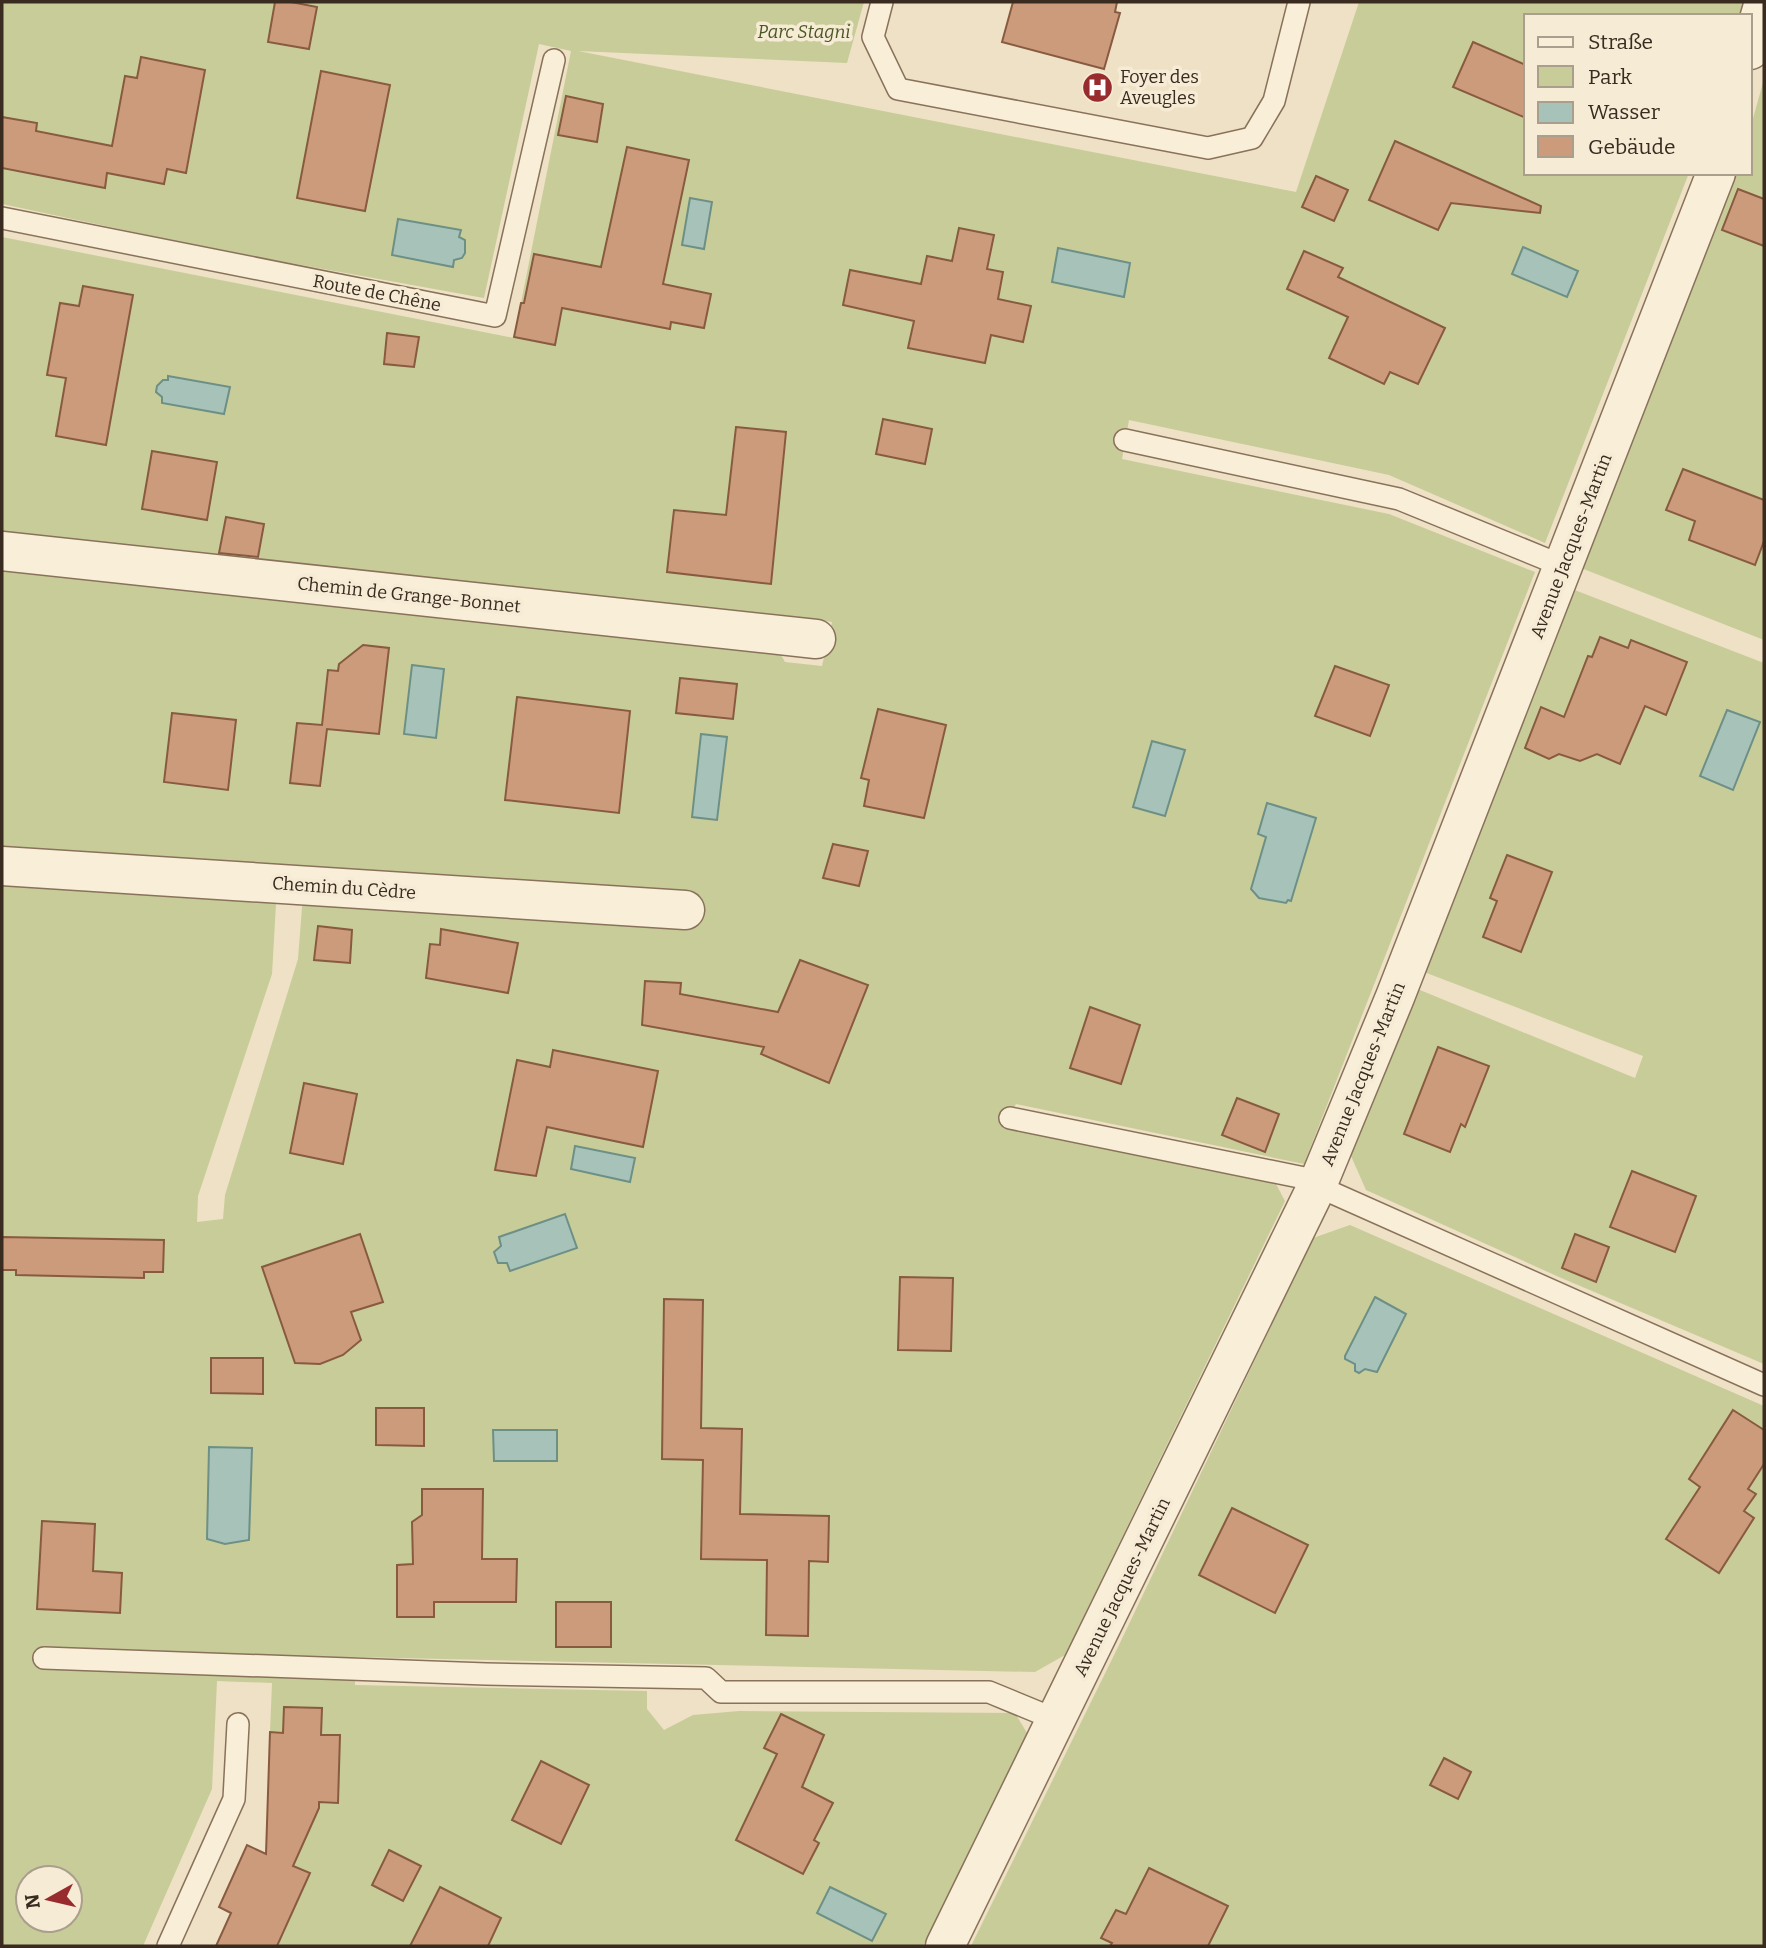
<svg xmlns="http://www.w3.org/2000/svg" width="1766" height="1948" font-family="Bitter,serif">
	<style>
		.green { fill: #c8cc99; fill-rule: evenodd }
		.water { fill: #a7c2b9; stroke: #6d9086; stroke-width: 2 }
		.building { fill: #cc9b7b; stroke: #885b41; stroke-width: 2 }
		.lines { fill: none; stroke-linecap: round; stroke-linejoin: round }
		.service-casing { stroke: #89725b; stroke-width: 24 }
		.minor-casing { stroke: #89725b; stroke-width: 41 }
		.service { stroke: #f9eed8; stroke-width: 21 }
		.minor { stroke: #f9eed8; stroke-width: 38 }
		.labels { text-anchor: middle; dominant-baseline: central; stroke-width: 7; stroke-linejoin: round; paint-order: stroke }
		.park-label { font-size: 18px; font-style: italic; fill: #4b5625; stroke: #f6ebd5 }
		.poi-label { font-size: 18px; fill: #392b1f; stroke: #f6ebd5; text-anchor: start }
		.street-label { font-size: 18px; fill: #392b1f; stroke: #f6ebd5 }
	</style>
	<rect width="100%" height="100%" fill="#eee1c5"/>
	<g class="green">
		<path d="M2 2H864L847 63 578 51 1296 192 1359 2H1743L1740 16H1526V173H1689L1545 543 1389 475 1129 420 1122 459 1389 514 1535 572 1304 1164 1016 1104 1003 1128 1275 1182 1285 1201 1065 1655 1035 1672 355 1657V1685L647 1691V1709L664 1730 693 1715 739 1711 1015 1713 1027 1733 923 1946H257L265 1928 283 1935 310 1873 293 1866 319 1808V1802H338L339 1769 270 1732 272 1683 217 1681 212 1789 143 1946H2V875L254 891 276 904 272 974 198 1196 197 1222 223 1219 225 1195 298 959 303 895 2 856V567L780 653 785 662 822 666 832 622 791 616 783 621 2 535V237L514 338 571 51 539 44 484 298 218 250 2 204ZM28 1878H70V1920H28Z"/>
		<path d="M1764 79V640L1581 568 1733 173H1750V129Z"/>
		<path d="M1572 589 1764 663V1364L1559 1277 1366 1190 1351 1156 1415 988 1635 1078 1643 1056 1424 972Z"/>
		<path d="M1350 1225 1764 1406V1946H971L1119 1645 1313 1238Z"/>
	</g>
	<g class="water">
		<path d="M690 198 712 202 704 249 682 245Z"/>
		<path d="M398 219 461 230 459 237 465 240V253L462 258 454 260 453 267 392 255Z"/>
		<path d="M1523 247 1578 271 1567 297 1512 274Z"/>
		<path d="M1058 248 1130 263 1124 297 1052 282Z"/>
		<path d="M168 376 230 387 224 414 162 403V397L156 392 157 386 163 380H168Z"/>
		<path d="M412 665 444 669 436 738 404 734Z"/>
		<path d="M1727 710 1760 722 1733 790 1700 776Z"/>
		<path d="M701 734 727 737 717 820 692 817Z"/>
		<path d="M1152 741 1185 750 1165 816 1133 807Z"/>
		<path d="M1267 803 1316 818 1291 901 1288 900 1286 903 1259 898 1251 889 1266 837 1258 834Z"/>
		<path d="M575 1146 635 1158 630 1182 571 1169Z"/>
		<path d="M565 1214 577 1248 510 1271 507 1263H498L494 1252 501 1246 499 1237Z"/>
		<path d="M1375 1297 1406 1314 1377 1372 1365 1369 1359 1373 1355 1371V1364L1345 1359V1356Z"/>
		<path d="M493 1430H557V1461H494Z"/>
		<path d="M209 1447 252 1448 249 1540 225 1544 207 1539Z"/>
		<path d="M830 1887 886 1914 872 1941 817 1913Z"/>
	</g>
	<g class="building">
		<path d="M275 2H291L317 7 309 49 268 42Z"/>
		<path d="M1013 2H1117L1115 12 1120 13 1104 69 1002 42Z"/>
		<path d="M1473 42 1526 65V118L1453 87Z"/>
		<path d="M141 57 205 70 186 173 167 169 164 184 107 173 105 188 2 168V117L37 123 36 131 112 146 125 76 137 78Z"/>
		<path d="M321 71 390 85 365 211 297 198Z"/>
		<path d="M566 96 603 104 597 142 558 135Z"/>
		<path d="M1395 141 1541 206 1540 213 1451 203 1438 230 1369 200Z"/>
		<path d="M627 147 689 160 663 284 711 294 704 328 671 322 670 329 562 308 555 345 514 337 521 303H524L534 254 601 267Z"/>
		<path d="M1316 176 1348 190 1334 221 1302 207Z"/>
		<path d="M1738 189 1764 199V246L1722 230Z"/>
		<path d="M959 228 994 235 987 269 1003 272 998 299 1031 306 1023 342 991 335 985 363 908 348 914 321 843 305 850 270 921 284 927 256 952 261Z"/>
		<path d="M1304 251 1343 268 1338 277 1445 328 1418 384 1390 372 1384 384 1329 358 1348 317 1287 289Z"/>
		<path d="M83 286 133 295 106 445 56 436 66 378 47 375 60 303 79 306Z"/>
		<path d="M387 333 419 337 414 367 384 364Z"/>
		<path d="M883 419 932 429 925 464 876 454Z"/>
		<path d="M736 427 786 432 771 584 667 572 674 510 726 515Z"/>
		<path d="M152 451 217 462 207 520 142 509Z"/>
		<path d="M1683 469 1764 500V541L1755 565 1689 540 1695 521 1666 510Z"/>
		<path d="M226 517 264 524 258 557 219 553Z"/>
		<path d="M1600 637 1628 648 1631 640 1687 662 1666 715 1645 706 1620 764 1597 754 1580 761 1559 754 1549 759 1525 748 1541 707 1564 717 1588 656 1592 657Z"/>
		<path d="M363 645 389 648 379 734 327 729 320 786 290 783 297 723 322 725 328 670 338 671 339 664Z"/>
		<path d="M1335 666 1389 685 1370 736 1315 716Z"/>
		<path d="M680 678 737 684 733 719 676 713Z"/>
		<path d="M517 697 630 711 619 813 505 800Z"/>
		<path d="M878 709 946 725 924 818 864 806 869 780 861 778Z"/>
		<path d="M172 713 236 720 228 790 164 782Z"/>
		<path d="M833 844 868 851 859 886 823 878Z"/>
		<path d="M1507 855 1552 872 1521 952 1483 937 1497 901 1490 898Z"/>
		<path d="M318 926 352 930 350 963 314 960Z"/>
		<path d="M441 929 518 943 508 993 426 978 430 944 440 945Z"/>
		<path d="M800 960 868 985 829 1083 761 1054 764 1047 642 1025 645 981 681 983 680 994 778 1012Z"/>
		<path d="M1090 1007 1140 1025 1121 1084 1070 1068Z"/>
		<path d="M1438 1047 1489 1066 1465 1127 1461 1124 1450 1152 1404 1134Z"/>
		<path d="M553 1050 658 1071 643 1147 547 1127 536 1176 495 1170 517 1060 550 1067Z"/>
		<path d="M304 1083 357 1094 343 1164 290 1153Z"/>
		<path d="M1237 1098 1279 1114 1265 1152 1222 1135Z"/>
		<path d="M1632 1171 1696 1196 1675 1252 1610 1227Z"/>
		<path d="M360 1234 383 1302 351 1312 361 1340 343 1355 320 1364 295 1363 262 1267Z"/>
		<path d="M1575 1234 1609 1247 1596 1282 1562 1268Z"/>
		<path d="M2 1237 164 1240 163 1272H144V1278L16 1275V1270H2Z"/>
		<path d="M900 1277 953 1278 951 1351 898 1350Z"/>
		<path d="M664 1299 703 1300 701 1428 742 1429 740 1514 829 1516 828 1562 809 1561 808 1636 766 1635 767 1560 701 1559 703 1460 662 1459Z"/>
		<path d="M211 1358H263V1394L211 1393Z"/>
		<path d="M376 1408H424V1446L376 1445Z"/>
		<path d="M1733 1410 1764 1430V1464L1748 1489 1756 1494 1744 1511 1754 1518 1719 1573 1666 1539 1700 1487 1689 1479Z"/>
		<path d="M422 1489H483L482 1559H517L516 1602H434V1617H397V1565L413 1564 412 1522 422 1515Z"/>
		<path d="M1232 1508 1308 1545 1275 1613 1199 1575Z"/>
		<path d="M42 1521 95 1524 93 1571 122 1573 120 1613 37 1609Z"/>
		<rect x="556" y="1602" width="55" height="45"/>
		<path d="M284 1707 322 1708 321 1735H340L338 1803 319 1802V1808L293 1866 310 1873 277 1946H216L231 1913 219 1907 247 1845 266 1854 270 1732 283 1733Z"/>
		<path d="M781 1714 824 1735 802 1787 833 1803 814 1840 819 1843 803 1874 736 1840 777 1754 764 1748Z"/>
		<path d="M1444 1758 1471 1772 1458 1799 1430 1785Z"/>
		<path d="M541 1761 589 1785 561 1844 512 1820Z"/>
		<path d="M389 1850 421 1866 403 1901 372 1885Z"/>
		<path d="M1149 1868 1228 1906 1208 1946H1110L1112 1943 1101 1938 1116 1910 1126 1914Z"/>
		<path d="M440 1887 501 1918 488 1946H410Z"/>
	</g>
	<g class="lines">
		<defs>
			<g id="service">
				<path d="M882 2 873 37 898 89 1208 148 1252 138 1274 101 1299 2"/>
				<path d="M2 218 495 316 554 60"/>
				<path d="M1125 440 1399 499 1563 566"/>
				<path d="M1010 1118 1319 1181"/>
				<path d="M1317 1186 1764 1385"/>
				<path d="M44 1658 486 1674 706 1678 721 1692H989L1057 1720"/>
				<path d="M168 1946 234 1799 238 1724"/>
			</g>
			<g id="minor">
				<path d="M1750 50 1764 2"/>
				<path d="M2 551 816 639"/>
				<path d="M2 866 685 910"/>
				<path d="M945 1946 1317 1186 1395 997 1716 173"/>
			</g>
		</defs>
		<use href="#service" class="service-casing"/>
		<use href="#minor" class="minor-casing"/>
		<use href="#service" class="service"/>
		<use href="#minor" class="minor"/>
	</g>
	<defs>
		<symbol id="hospital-disc" viewBox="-11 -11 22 22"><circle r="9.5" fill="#982b2e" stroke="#f6ebd5"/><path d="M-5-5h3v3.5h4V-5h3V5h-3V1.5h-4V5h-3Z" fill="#fff"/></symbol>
	</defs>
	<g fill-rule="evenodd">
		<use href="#hospital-disc" x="1080" y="70" width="35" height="35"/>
	</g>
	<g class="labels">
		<g class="park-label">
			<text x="804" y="32">Parc Stagni</text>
		</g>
		<g class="poi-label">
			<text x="1120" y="77">Foyer des<tspan x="1120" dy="21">Aveugles</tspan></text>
		</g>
		<g class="street-label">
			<text transform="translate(377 293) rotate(11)">Route de Chêne</text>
			<text transform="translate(1571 546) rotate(-69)">Avenue Jacques-Martin</text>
			<text transform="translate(409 595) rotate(6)">Chemin de Grange-Bonnet</text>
			<text transform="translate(344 888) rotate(4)">Chemin du Cèdre</text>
			<text transform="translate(1363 1074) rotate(-68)">Avenue Jacques-Martin</text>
			<text transform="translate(1122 1587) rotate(-64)">Avenue Jacques-Martin</text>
		</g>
	</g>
	<rect width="1766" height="1948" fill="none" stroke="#392b1f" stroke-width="7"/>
	<rect x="1524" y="14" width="228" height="161" fill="#f6ebd5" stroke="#aa9e8c" stroke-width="2"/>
	<rect x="1538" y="37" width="35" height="10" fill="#f9eed8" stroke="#aa9e8c" stroke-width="2"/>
	<text x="1588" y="49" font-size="21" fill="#392b1f">Straße</text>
	<rect x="1538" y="66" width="35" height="21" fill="#c8cc99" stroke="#aa9e8c" stroke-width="2"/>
	<text x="1588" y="84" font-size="21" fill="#392b1f">Park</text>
	<rect x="1538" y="102" width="35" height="21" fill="#a7c2b9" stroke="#aa9e8c" stroke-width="2"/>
	<text x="1588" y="119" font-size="21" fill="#392b1f">Wasser</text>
	<rect x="1538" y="136" width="35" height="21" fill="#cc9b7b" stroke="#aa9e8c" stroke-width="2"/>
	<text x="1588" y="154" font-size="21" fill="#392b1f">Gebäude</text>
	<g transform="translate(49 1899) rotate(262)"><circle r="33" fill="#f6ebd5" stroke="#aa9e8c" stroke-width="2"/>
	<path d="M0-5L12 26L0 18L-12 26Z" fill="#982b2e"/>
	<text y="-10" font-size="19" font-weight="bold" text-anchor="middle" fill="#392b1f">N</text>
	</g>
</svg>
